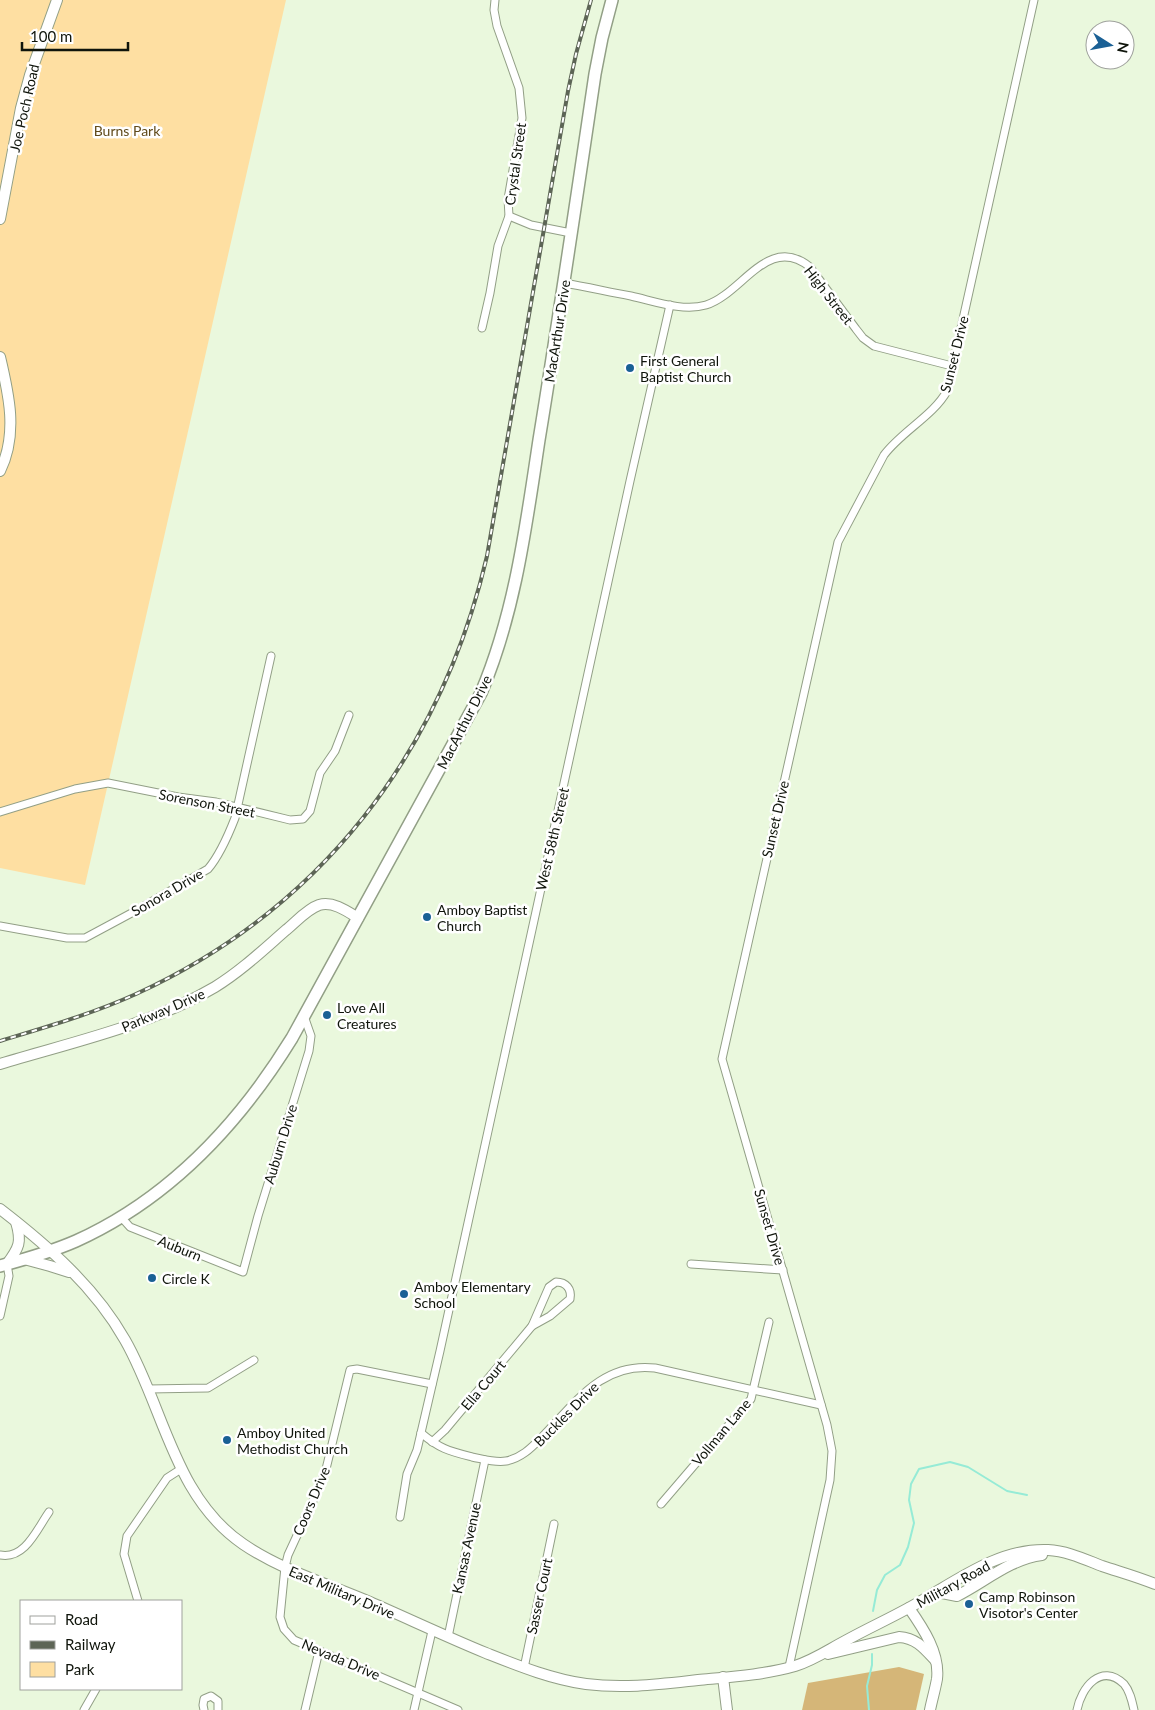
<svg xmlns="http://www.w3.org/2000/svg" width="1155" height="1710" font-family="Lato,sans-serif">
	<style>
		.green { fill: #fedfa2 }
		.forest { fill: #d5b678 }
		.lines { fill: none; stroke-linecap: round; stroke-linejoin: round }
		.stream { stroke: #96ebd6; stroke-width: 2 }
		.street-casing { stroke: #929f86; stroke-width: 9 }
		.secondary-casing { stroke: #929f86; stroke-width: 12 }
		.primary-casing { stroke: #929f86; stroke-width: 14 }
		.street { stroke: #fff; stroke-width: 7 }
		.secondary { stroke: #fff; stroke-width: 10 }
		.primary { stroke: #fff; stroke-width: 11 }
		.rail-casing { stroke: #5d6556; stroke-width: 4 }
		.rail { stroke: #fff; stroke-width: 2; stroke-dasharray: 5.5; stroke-linecap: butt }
		.poi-dot { fill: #1a6095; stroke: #fff; stroke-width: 2 }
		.labels { text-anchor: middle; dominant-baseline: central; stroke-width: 5; stroke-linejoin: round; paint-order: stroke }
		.street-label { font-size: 14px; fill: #0f140b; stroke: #fff }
		.park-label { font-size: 14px; fill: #614b1b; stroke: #fff }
		.poi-label { font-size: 14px; fill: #0f140b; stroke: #fff; text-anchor: start }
	</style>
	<rect width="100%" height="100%" fill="#eaf8dd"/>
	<path class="green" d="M0 0H286L85 885 0 868Z"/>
	<path class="forest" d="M899 1667 924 1674 916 1710H802L808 1683Z"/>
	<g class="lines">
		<g class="stream">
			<path d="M873 1611 877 1590 885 1575 900 1565 908 1547 914 1523 909 1500 911 1484 919 1469 950 1462 968 1467 1007 1491 1027 1495"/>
			<path d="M869 1710 867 1686 872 1665V1654"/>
		</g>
		<defs>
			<g id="street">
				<path d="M509 216 531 225 571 233"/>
				<path d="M564 283C587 287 609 292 631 296 654 301 683 312 706 305 742 294 768 233 810 267L856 329 863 338 874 346 952 366"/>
				<path d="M482 328 490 293 498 246 509 216 508 199 522 118 519 88 497 26 494 10 495 0"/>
				<path d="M0 812 75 789 108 783 178 797 216 802 290 820 303 819 310 811 320 773 335 751 349 715"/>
				<path d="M0 926 67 938H85L139 909 208 869C220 855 228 836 235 818L271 656"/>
				<path d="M121 1217 130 1227 243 1272 258 1216 309 1051 311 1036 304 1016"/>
				<path d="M691 1264 783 1270"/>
				<path d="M556 1282C566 1282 572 1289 570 1299L550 1316 532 1326 549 1287Z"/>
				<path d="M0 1316 9 1276 7 1264"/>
				<path d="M432 1384 357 1369 350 1370 326 1469 318 1490 288 1555 285 1567 280 1617 284 1629 294 1640 458 1710"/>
				<path d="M149 1389 208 1388 254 1360"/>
				<path d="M421 1433C440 1449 449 1451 472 1457 483 1459 495 1463 506 1461 522 1458 532 1447 543 1436 576 1402 602 1362 655 1368L821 1405"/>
				<path d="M432 1442 445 1430 532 1326"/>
				<path d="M661 1504 751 1399 769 1322"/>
				<path d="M400 1517 407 1474 417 1450 440 1351 630 481 670 305"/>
				<path d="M0 1555C25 1560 37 1529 49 1512"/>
				<path d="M138 1601 124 1554 127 1536 167 1478 181 1469"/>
				<path d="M448 1637 485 1460"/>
				<path d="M789 1667 830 1480 832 1451 827 1425 722 1059 838 542 884 455C901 432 934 415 947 391L1034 0"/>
				<path d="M524 1668 554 1524"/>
				<path d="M84 1710 96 1689"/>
				<path d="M204 1710 203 1705 204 1699 211 1696 218 1701V1710"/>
				<path d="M305 1710 319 1651"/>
				<path d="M414 1710 432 1631"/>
				<path d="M1077 1710C1081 1688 1101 1662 1124 1684 1130 1691 1132 1701 1134 1710"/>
			</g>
			<g id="secondary">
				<path d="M0 219 21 108 30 75 57 0"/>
				<path d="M0 357C9 395 18 434 0 471"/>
				<path d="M0 1064C72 1042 149 1026 215 987 241 971 263 950 286 930 296 922 307 909 319 905 333 901 347 911 358 918"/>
				<path d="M0 1209C48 1246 95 1287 125 1340 164 1408 174 1497 243 1544 281 1570 328 1584 370 1602 409 1619 447 1637 486 1653 519 1666 551 1679 586 1684 624 1689 661 1684 698 1680 730 1677 764 1675 795 1666 814 1660 828 1650 845 1641 872 1626 900 1614 926 1598 963 1576 1003 1548 1048 1550 1067 1551 1084 1559 1102 1566 1120 1572 1138 1577 1155 1584"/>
				<path d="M24 1259 50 1266 69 1272"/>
				<path d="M7 1264C19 1248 22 1242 16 1222"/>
				<path d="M937 1592 957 1596C985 1582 1010 1559 1042 1555"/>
				<path d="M909 1608C923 1628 940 1653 937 1679 935 1690 932 1700 930 1710"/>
				<path d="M828 1654 899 1637C916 1638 924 1648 935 1660"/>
				<path d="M723 1677 727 1710"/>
			</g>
			<path id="primary" d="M0 1266C26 1259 51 1252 76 1241 169 1199 239 1124 292 1038L481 693C515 613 526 526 539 440 559 318 577 196 595 74L602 38 612 0"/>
		</defs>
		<use href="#street" class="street-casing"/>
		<use href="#secondary" class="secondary-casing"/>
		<use href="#primary" class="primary-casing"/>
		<use href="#street" class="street"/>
		<use href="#secondary" class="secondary"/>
		<use href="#primary" class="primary"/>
		<defs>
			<path id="rail" d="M0 1041C46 1027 92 1014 136 994 321 909 441 753 487 556L568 91 576 54 591 0"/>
		</defs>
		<use href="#rail" class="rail-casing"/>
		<use href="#rail" class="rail"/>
	</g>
	<g class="poi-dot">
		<circle cx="630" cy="368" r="5"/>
		<circle cx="427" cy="917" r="5"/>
		<circle cx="327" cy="1015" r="5"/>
		<circle cx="152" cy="1278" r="5"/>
		<circle cx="404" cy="1294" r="5"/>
		<circle cx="227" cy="1440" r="5"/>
		<circle cx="969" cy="1604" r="5"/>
	</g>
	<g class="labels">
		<g class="street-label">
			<text transform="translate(24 108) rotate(-77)">Joe Poch Road</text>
			<text transform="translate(515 164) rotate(-82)">Crystal Street</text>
			<text transform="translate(829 295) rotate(52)">High Street</text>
			<text transform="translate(557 331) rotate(-81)">MacArthur Drive</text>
			<text transform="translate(954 354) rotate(-76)">Sunset Drive</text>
			<text transform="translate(464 722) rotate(-63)">MacArthur Drive</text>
			<text transform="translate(207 803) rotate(11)">Sorenson Street</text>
			<text transform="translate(775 819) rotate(-77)">Sunset Drive</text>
			<text transform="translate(552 839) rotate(-77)">West 58th Street</text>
			<text transform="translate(167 892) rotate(-30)">Sonora Drive</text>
			<text transform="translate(163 1010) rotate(-23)">Parkway Drive</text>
			<text transform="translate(280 1144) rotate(-73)">Auburn Drive</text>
			<text transform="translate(770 1227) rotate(74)">Sunset Drive</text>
			<text transform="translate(180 1248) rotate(22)">Auburn</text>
			<text transform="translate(483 1385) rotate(-50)">Ella Court</text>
			<text transform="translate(566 1414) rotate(-45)">Buckles Drive</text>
			<text transform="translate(721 1432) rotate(-50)">Vollman Lane</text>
			<text transform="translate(311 1501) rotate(-67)">Coors Drive</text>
			<text transform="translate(466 1548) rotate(-78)">Kansas Avenue</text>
			<text transform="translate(953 1584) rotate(-29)">Military Road</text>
			<text transform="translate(342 1592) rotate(23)">East Military Drive</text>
			<text transform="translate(539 1596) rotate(-78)">Sasser Court</text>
			<text transform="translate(341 1659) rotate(23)">Nevada Drive</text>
		</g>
		<g class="park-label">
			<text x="127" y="130">Burns Park</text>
		</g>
		<g class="poi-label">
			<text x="640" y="360">First General<tspan x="640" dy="16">Baptist Church</tspan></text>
			<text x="437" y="909">Amboy Baptist<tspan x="437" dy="16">Church</tspan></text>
			<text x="337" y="1007">Love All<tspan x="337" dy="16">Creatures</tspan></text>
			<text x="162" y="1278">Circle K</text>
			<text x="414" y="1286">Amboy Elementary<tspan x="414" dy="16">School</tspan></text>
			<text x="237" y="1432">Amboy United<tspan x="237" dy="16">Methodist Church</tspan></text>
			<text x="979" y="1596">Camp Robinson<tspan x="979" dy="16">Visotor's Center</tspan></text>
		</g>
	</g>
	<rect x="20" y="1600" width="162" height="90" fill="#ffffff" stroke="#9fa19d"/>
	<rect x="30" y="1616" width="25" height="8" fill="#ffffff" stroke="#9fa19d"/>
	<text x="65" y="1625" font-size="15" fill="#0f140b">Road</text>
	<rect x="30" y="1641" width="25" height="8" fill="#5d6556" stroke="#9fa19d"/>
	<text x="65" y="1650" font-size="15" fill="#0f140b">Railway</text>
	<rect x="30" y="1662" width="25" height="15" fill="#fedfa2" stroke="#9fa19d"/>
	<text x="65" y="1675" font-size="15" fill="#0f140b">Park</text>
	<g transform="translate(1110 45) rotate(101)"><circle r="24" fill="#ffffff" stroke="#9fa19d"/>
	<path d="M0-4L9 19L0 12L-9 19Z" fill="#1a6095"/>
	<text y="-8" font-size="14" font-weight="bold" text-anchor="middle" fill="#0f140b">N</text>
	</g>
	<path d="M22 42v8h106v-8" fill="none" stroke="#0f140b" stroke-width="2.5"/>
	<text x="30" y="42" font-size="15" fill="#0f140b" stroke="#ffffff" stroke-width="4" paint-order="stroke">100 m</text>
</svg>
